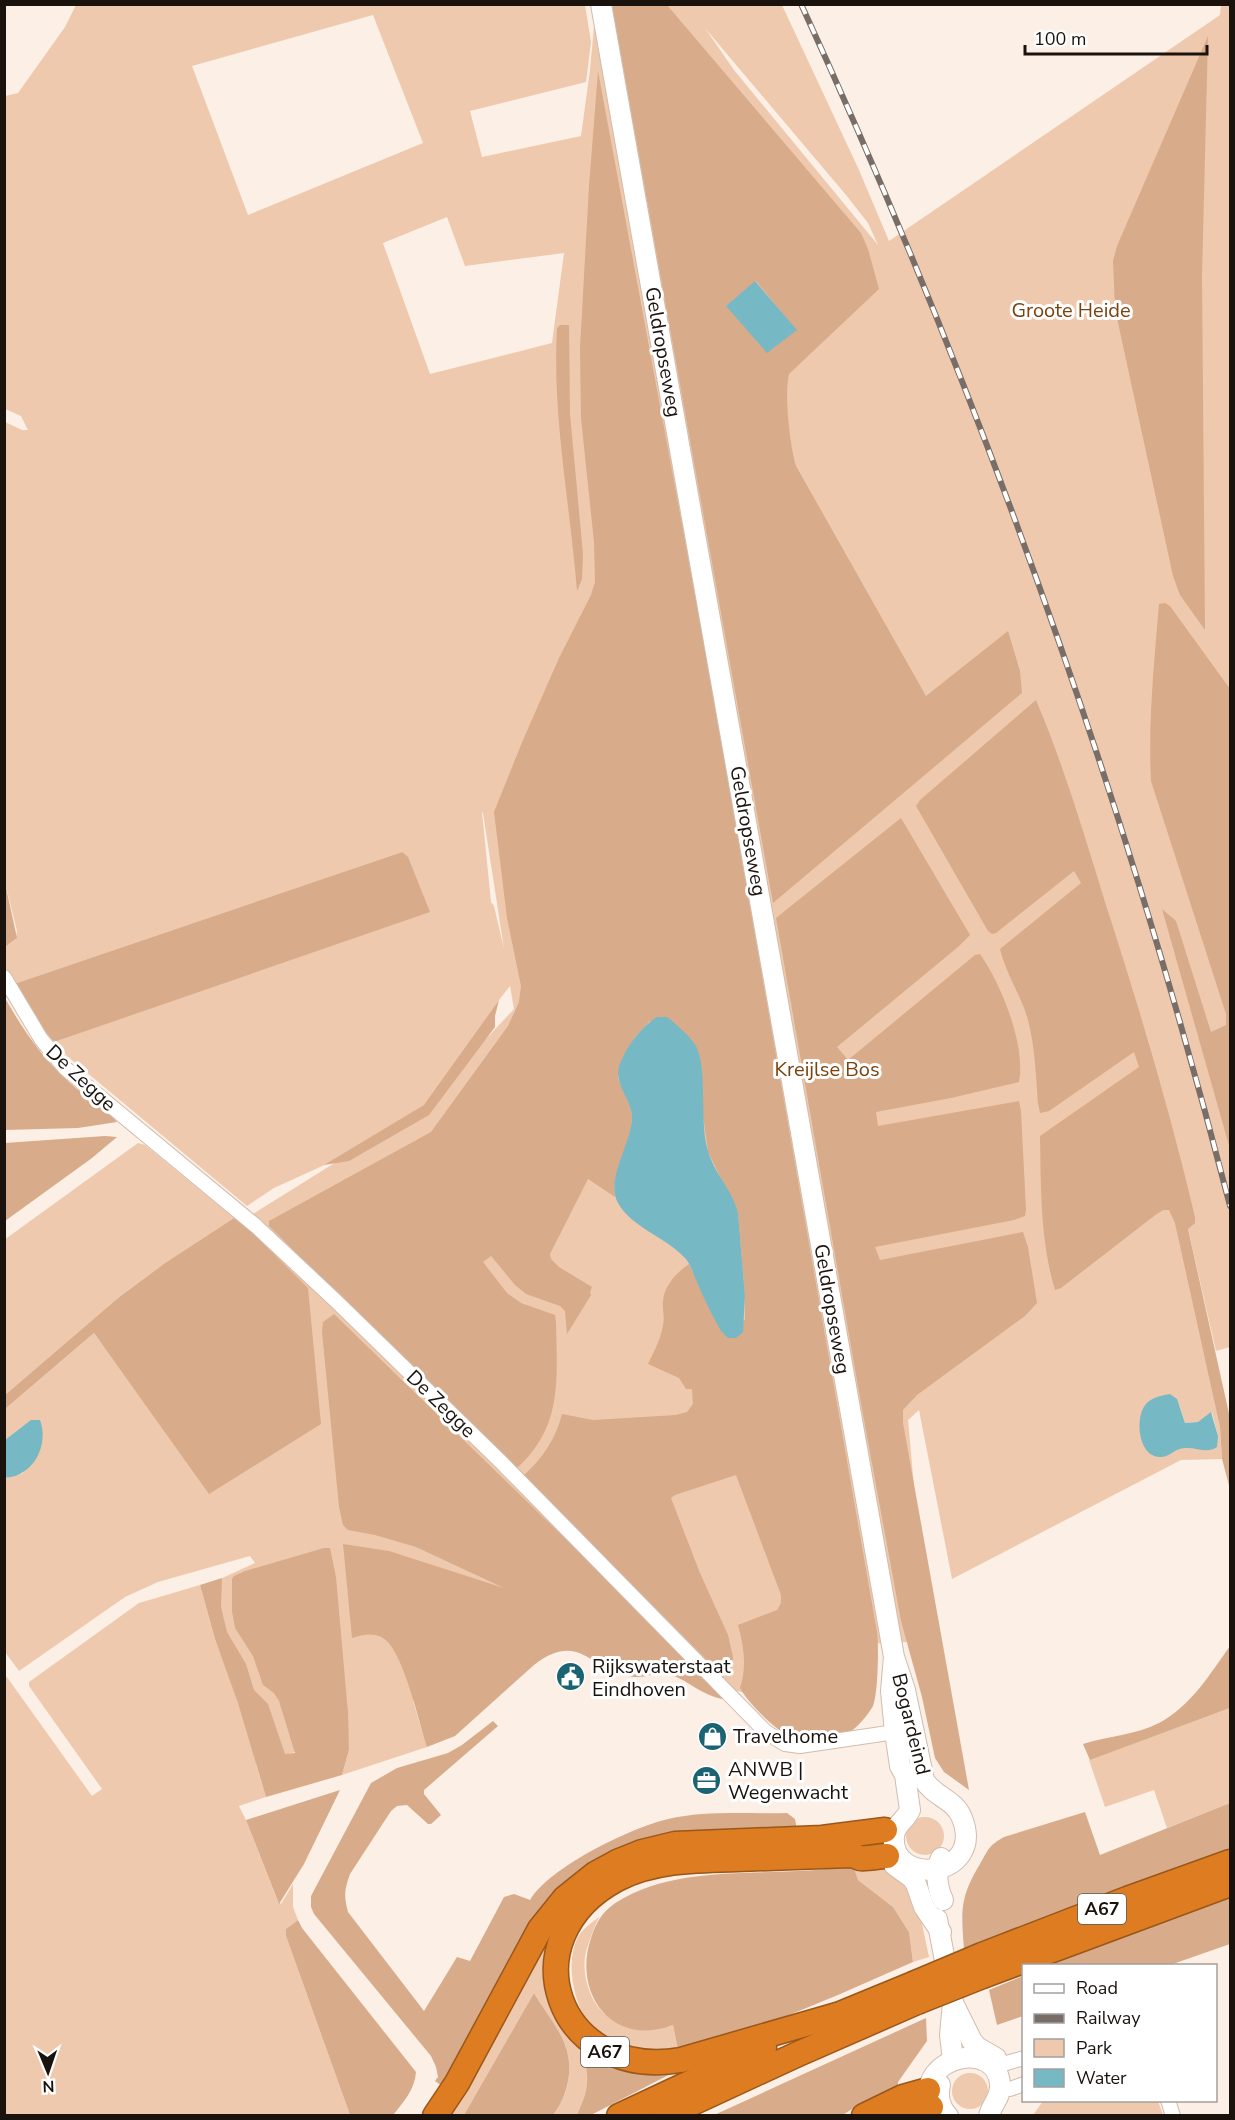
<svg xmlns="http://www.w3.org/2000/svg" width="1235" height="2120" font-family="'Nunito Sans',sans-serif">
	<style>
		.green { fill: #efc9ad; fill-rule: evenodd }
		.forest { fill: #d8ab8a; fill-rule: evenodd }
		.water { fill: #77b8c5 }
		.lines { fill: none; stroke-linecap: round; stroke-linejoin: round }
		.street-casing { stroke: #d1bcad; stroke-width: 16 }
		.secondary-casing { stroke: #d1bcad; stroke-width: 22 }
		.highway-casing { stroke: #99571a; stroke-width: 27 }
		.street { stroke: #fff; stroke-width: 14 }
		.secondary { stroke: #fff; stroke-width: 20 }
		.highway { stroke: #de7c21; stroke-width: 24 }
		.rail-casing { stroke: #786e67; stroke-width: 6 }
		.rail { stroke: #fff; stroke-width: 4; stroke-dasharray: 11; stroke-linecap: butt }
		.highway-bridge-casing { stroke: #99571a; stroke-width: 27; stroke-linecap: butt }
		.highway-bridge { stroke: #de7c21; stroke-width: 24 }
		.labels { text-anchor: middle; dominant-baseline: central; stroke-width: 6; stroke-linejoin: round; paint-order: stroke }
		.shield { fill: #fff; stroke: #5f5956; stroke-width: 1.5 }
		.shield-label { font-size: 18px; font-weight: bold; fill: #1a120d }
		.park-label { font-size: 20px; fill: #7b420e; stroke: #fff }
		.street-label { font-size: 20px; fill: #1a120d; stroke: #fff }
		.poi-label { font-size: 20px; fill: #1a120d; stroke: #fff; text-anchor: start }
	</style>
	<rect width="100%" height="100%" fill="#fcefe5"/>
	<g class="green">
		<path d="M76 5H585L591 42 586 82 470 111 482 157 581 136 590 70 596 5H782L859 170 889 241 1220 15 1221 5H1230V1347L1216 1351 1188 1229 1180 1228 1220 1427 1222 1459 1181 1460 952 1579 919 1410 908 1420 928 1641 865 1644 804 1706 728 1689 714 1669 664 1671 599 1633 413 1701 427 1747 342 1775 349 1750 347 1724 325 1743 256 1764 266 1797 239 1806 246 1820 278 1902 281 1904 293 1884V1907L298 1920 286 1929V1936L350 2115H5L4 1673 92 1796 102 1789 29 1686V1682L139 1603 200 1585 215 1639 222 1657 205 1586 255 1563 250 1556 158 1582 125 1597 19 1671 5 1652V1478L23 1473 29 1422 5 1440V1409L94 1333 175 1445 95 1326 243 1220 418 1111 331 1162 274 1188 247 1206 67 1056 54 1042 157 1005 422 893 402 852 14 984 5 967V947L16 939 17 931 4 878 5 422 22 430H28L21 416 5 409V96L18 93 65 27ZM373 15 423 143 248 215 192 66ZM705 28 846 195 868 223 878 245 734 70ZM447 217 465 266 564 253 552 343 430 374 383 243ZM482 812 483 813 504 949 494 906 491 902ZM510 986 514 1009 428 1101 499 1000ZM1179 1405 1185 1423 1198 1422 1212 1413 1218 1436 1203 1450 1187 1447 1178 1449Z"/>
		<path d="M138 1143 145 1145 234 1218 165 1263 118 1298 5 1395 4 1240Z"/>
		<path d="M1230 1708V1803L1167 1828 1154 1790 1105 1807 1089 1760Z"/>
		<circle cx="925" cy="1836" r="19"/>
		<path d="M877 1864 907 1883 921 1919 929 1957 913 1962 909 1932 893 1907 858 1880 853 1865Z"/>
		<path d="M599 1917C594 1928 589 1940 586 1952 581 1972 589 2004 608 2016 616 2022 655 2025 668 2027L673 2025 678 2050C655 2050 631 2053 610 2041 603 2036 591 2027 586 2020 573 1998 566 1963 577 1939 581 1930 591 1923 599 1917Z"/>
		<path d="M563 1929 576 2036 584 2058 589 2080 584 2101 576 2115H553C568 2096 574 2069 565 2045 559 2029 543 2009 534 1993L464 2115 447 2116 551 1933Z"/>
		<circle cx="970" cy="2091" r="18"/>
		<path d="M1043 2101H1158L1163 2115H1033Z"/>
	</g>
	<g class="forest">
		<path d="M612 5H667L861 233 868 249 879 289 789 374C784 395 790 446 796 466L926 696 1008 631 1020 671 1022 693 773 903ZM756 281 796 330 794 332 726 306Z"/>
		<path d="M1208 36 1202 276 1205 630 1180 595 1173 576 1115 309 1113 261 1117 246Z"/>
		<path d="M598 71 701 627 877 1632C879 1646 878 1694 873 1706 868 1715 857 1728 848 1733 841 1738 801 1741 793 1738 778 1733 747 1702 740 1688 747 1666 744 1647 738 1625L777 1610 781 1603V1595L736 1475 675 1495 671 1498 700 1573 728 1635 733 1657 732 1668 726 1674 719 1672 523 1476C542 1459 556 1439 562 1414L593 1420 676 1415 687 1412 693 1404 692 1389H686L679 1378 648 1364C654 1351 661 1339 663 1325 665 1317 662 1309 663 1301 664 1286 677 1272 689 1264L722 1331 745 1320V1296L738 1213 708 1152 702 1108 650 1021 635 1037 618 1078C623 1090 632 1105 632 1118 632 1145 611 1169 615 1197L588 1179 550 1254 551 1259 559 1267 592 1287 590 1292 591 1295 567 1334 565 1311 560 1306 526 1294 515 1285 491 1256 483 1262 507 1293 521 1303 555 1315 556 1322C557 1380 563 1427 516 1469L269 1226V1221L431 1132 508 1026 519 1002 521 986 507 918 494 812 523 740 559 658 591 595 595 582 594 542 581 418 580 348 589 186Z"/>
		<path d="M560 325H569L570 414 583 554 582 579 577 591C570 503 552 415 557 328Z"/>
		<path d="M1165 603 1170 606 1230 689V1149L1162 909 1176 921 1211 1032 1226 1025V1014L1151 781C1148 722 1154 664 1159 604Z"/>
		<path d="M1036 700C1064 766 1084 834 1105 902 1139 1007 1170 1111 1195 1217V1223L1188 1229 1230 1418V1489L1222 1459 1220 1427 1175 1223 1169 1210H1163L1154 1216 1061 1288 1055 1290C1040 1241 1041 1187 1040 1136L1139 1067 1134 1052 1049 1111 1040 1113 1038 1104C1036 1076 1035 1047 1028 1020 1021 995 1006 974 1000 949L1081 883 1074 871 996 933 992 934 988 931 916 806 920 800Z"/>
		<path d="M901 818 970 935 958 947 837 1047 848 1060 975 955 980 954C1001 984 1026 1045 1019 1082L951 1098 876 1112 878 1126 1019 1101 1021 1111 1026 1210 1025 1216 1014 1220 875 1247 880 1260 1023 1232 1028 1247 1037 1303 1025 1316 917 1395 903 1410V1423L969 1790 944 1772 935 1758 922 1697 901 1621 862 1409 776 918Z"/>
		<path d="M402 852 408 857 430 912 54 1042 37 1022 14 984Z"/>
		<path d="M4 878 17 938 5 947H4Z"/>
		<path d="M5 998C23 1030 43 1059 70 1083 85 1097 105 1106 117 1122L78 1128 5 1130Z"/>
		<path d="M499 1000 495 1016V1027L429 1115 349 1161 324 1165 424 1105Z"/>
		<path d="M105 1136 117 1137 92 1158 5 1221V1143Z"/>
		<path d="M234 1218 256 1236 308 1288 321 1424 209 1494 94 1333 5 1409V1395L118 1298 165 1263Z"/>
		<path d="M334 1314 582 1555 722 1696V1699C704 1696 688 1681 672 1675 661 1670 647 1678 635 1677 592 1675 582 1628 534 1665L455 1736 427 1747C419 1722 403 1650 383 1638 373 1632 362 1635 352 1638L343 1544 389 1551 504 1588 416 1547 375 1535 348 1530 343 1525 339 1507 322 1332 323 1322Z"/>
		<path d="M324 1548H330L336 1577 348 1713 349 1750 342 1775 266 1797 238 1703 215 1639 200 1585 222 1578 221 1607 227 1632 246 1664 254 1690 268 1704 285 1754 295 1753 279 1701 274 1693 263 1685 253 1656 235 1628 232 1611V1579L234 1576 245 1571Z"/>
		<path d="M1230 1646V1708L1090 1760 1083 1744C1108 1736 1136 1735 1159 1723 1191 1706 1210 1674 1230 1646Z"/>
		<path d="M493 1721 498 1726 424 1790V1794L441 1815 431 1824H428L407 1805 397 1806 391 1811 350 1874C344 1891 344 1896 348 1912L424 2011 457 1957 470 1961 504 1897 514 1894 530 1900C550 1867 630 1828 668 1819 706 1810 749 1814 787 1813L795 1819 798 1836 576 1885 445 2088 435 2081 438 2077 436 2067 431 2056 314 1914 311 1907V1896L371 1783 397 1768 448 1753 462 1745Z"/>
		<path d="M340 1790 304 1864 279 1904 246 1820Z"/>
		<path d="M1230 1803V1849L964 1949C961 1911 960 1897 980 1864 988 1850 989 1845 1004 1837L1085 1812 1100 1855Z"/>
		<path d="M853 1865 858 1880 893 1907 909 1932 913 1962C836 1996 760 2031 678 2050L673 2025C613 2048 572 1994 591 1938 597 1921 602 1912 617 1902 683 1860 779 1880 853 1865Z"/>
		<path d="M1230 1896V1944L1170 1965 1048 1966Z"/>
		<path d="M298 1920 302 1928 416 2072C415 2089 403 2103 393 2115H350L286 1936V1929Z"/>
		<path d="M1023 1976V2016L997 2025 989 1990Z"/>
		<path d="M534 1993C543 2009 559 2028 565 2045 574 2068 568 2096 553 2115H464Z"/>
		<path d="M926 2018 927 2041 898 2082V2093L855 2107 843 2115 712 2116Z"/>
		<path d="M576 2036 686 2066 591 2115 576 2116C594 2083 588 2069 576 2036Z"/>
	</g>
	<g class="water">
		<path d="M755 281 797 330 767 353 726 306Z"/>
		<path d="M657 1017H667C677 1025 689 1035 696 1046 708 1069 699 1122 708 1151 714 1173 733 1191 738 1213L745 1296 743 1332 736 1338H728L721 1331C712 1315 704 1299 697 1282 693 1274 691 1264 685 1258 666 1237 632 1228 618 1203 605 1180 631 1144 632 1119 633 1101 614 1085 619 1067 625 1048 641 1027 657 1017Z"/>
		<path d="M1170 1394 1177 1399 1185 1423 1198 1422 1211 1412 1218 1436 1217 1447C1207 1454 1196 1447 1185 1448 1175 1448 1169 1458 1159 1457 1137 1456 1134 1413 1148 1402 1154 1397 1163 1395 1170 1394Z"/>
		<path d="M31 1420H40C47 1438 40 1462 23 1472 18 1476 10 1477 5 1478V1440Z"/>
	</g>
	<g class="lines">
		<defs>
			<g id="street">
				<path d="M4 977 41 1039 65 1068 256 1226 337 1302 501 1462 766 1732 785 1744 800 1746 902 1731"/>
				<path d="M1003 2064 1024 2058"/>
				<path d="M1010 2089 1024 2084"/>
				<path d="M1168 2100 1173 2116"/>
			</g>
			<g id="secondary">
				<path d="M601 4 894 1657 905 1690 924 1780C934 1797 955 1799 962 1818 986 1879 889 1887 894 1836 895 1824 906 1820 910 1810L905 1775 900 1766 895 1732 891 1691 894 1657"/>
				<path d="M941 1858C935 1870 937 1888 943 1900"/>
				<path d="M894 1865 912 1878 916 1884 924 1907 941 1932"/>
				<path d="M937 1919 953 2003 950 2035 953 2060"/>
				<path d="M953 2003 972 2041 977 2047 996 2058"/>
				<path d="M940 2085C937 2096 940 2108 948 2116"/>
				<path d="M930 2104C917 2055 998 2039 1000 2085 1001 2098 991 2105 989 2116"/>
			</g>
			<g id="highway">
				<path d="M982 1955 1127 1899 1230 1862"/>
				<path d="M985 1975 1230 1884"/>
				<path d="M837 2015 681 2060C556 2081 507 1938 617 1879 654 1860 696 1860 737 1859 775 1858 813 1856 851 1855 854 1855 857 1857 860 1858 867 1859 879 1856 887 1856"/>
				<path d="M823 2021 913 1984"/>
				<path d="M435 2116 457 2083 540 1929 565 1898 595 1874 617 1862 642 1852 675 1844 822 1838 885 1830"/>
				<path d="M619 2116 764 2048"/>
				<path d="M664 2116 798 2054 917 2002"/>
				<path d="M864 2116 903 2097 928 2090"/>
				<path d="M903 2116 931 2107"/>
			</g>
		</defs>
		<use href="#street" class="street-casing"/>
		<use href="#secondary" class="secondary-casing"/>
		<use href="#highway" class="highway-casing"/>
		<use href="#street" class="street"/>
		<use href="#secondary" class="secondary"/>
		<use href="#highway" class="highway"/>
		<defs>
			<path id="rail" d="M801 4C979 391 1124 794 1230 1206"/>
		</defs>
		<use href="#rail" class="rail-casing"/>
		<use href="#rail" class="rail"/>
		<defs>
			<g id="highway-bridge">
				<path d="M913 1984 982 1955"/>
				<path d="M917 2002 985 1975"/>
			</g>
		</defs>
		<use href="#highway-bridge" class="highway-bridge-casing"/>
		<use href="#highway-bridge" class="highway-bridge"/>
	</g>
	<defs>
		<symbol id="civic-disc" viewBox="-11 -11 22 22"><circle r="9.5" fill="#1a6471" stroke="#fff"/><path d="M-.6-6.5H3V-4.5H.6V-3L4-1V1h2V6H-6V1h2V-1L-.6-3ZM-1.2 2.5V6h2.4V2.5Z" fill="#fff"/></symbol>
		<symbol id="shop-disc" viewBox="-11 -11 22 22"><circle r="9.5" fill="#1a6471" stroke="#fff"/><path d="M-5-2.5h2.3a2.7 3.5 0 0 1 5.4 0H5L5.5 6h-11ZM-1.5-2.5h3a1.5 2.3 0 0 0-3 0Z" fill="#fff"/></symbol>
		<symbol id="office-disc" viewBox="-11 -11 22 22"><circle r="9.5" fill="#1a6471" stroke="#fff"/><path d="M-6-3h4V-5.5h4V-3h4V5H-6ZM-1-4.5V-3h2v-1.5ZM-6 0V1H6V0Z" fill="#fff"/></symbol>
	</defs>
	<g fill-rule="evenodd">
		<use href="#civic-disc" x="554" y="1660" width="33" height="33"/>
		<use href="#shop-disc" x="696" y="1720" width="33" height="33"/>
		<use href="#office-disc" x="690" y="1764" width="33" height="33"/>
	</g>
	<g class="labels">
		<g class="shield">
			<rect x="1078" y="1894" width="48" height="30" rx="4.5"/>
			<rect x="581" y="2037" width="48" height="30" rx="4.5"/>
		</g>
		<g class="shield-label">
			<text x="1102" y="1909">A67</text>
			<text x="605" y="2052">A67</text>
		</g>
		<g class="park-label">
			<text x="1071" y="310">Groote Heide</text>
			<text x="827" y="1069">Kreijlse Bos</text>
		</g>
		<g class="street-label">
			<text transform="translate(663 352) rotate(80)">Geldropseweg</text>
			<text transform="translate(748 831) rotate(80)">Geldropseweg</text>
			<text transform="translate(81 1078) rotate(43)">De Zegge</text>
			<text transform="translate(832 1309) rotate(80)">Geldropseweg</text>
			<text transform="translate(441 1404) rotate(44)">De Zegge</text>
			<text transform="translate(911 1724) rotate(76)">Bogardeind</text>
		</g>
		<g class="poi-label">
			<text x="592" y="1666">Rijkswaterstaat<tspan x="592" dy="23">Eindhoven</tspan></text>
			<text x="733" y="1736">Travelhome</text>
			<text x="728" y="1769">ANWB |<tspan x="728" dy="23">Wegenwacht</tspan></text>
		</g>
	</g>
	<rect width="1235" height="2120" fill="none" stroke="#1a120d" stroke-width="12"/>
	<rect x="1022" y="1964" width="195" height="138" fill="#ffffff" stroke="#a3a09e" stroke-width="1.5"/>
	<rect x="1034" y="1984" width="30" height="9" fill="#ffffff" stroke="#a3a09e" stroke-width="1.5"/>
	<text x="1076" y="1994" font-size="18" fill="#1a120d">Road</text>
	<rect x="1034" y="2014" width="30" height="9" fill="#786e67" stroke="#a3a09e" stroke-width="1.5"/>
	<text x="1076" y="2024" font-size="18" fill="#1a120d">Railway</text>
	<rect x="1034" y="2039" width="30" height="18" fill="#efc9ad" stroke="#a3a09e" stroke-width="1.5"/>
	<text x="1076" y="2054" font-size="18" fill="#1a120d">Park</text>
	<rect x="1034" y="2069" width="30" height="18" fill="#77b8c5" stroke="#a3a09e" stroke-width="1.5"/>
	<text x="1076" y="2084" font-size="18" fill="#1a120d">Water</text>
	<g transform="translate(48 2072) rotate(178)" stroke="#ffffff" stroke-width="4.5" paint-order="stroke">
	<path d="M0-4.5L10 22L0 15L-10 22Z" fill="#1a120d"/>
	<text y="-9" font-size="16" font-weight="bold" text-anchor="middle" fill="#1a120d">N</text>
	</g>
	<path d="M1025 45v9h182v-9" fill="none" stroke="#1a120d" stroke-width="3"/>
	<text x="1034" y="45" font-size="18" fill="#1a120d" stroke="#ffffff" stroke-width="4.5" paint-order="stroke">100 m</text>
</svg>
